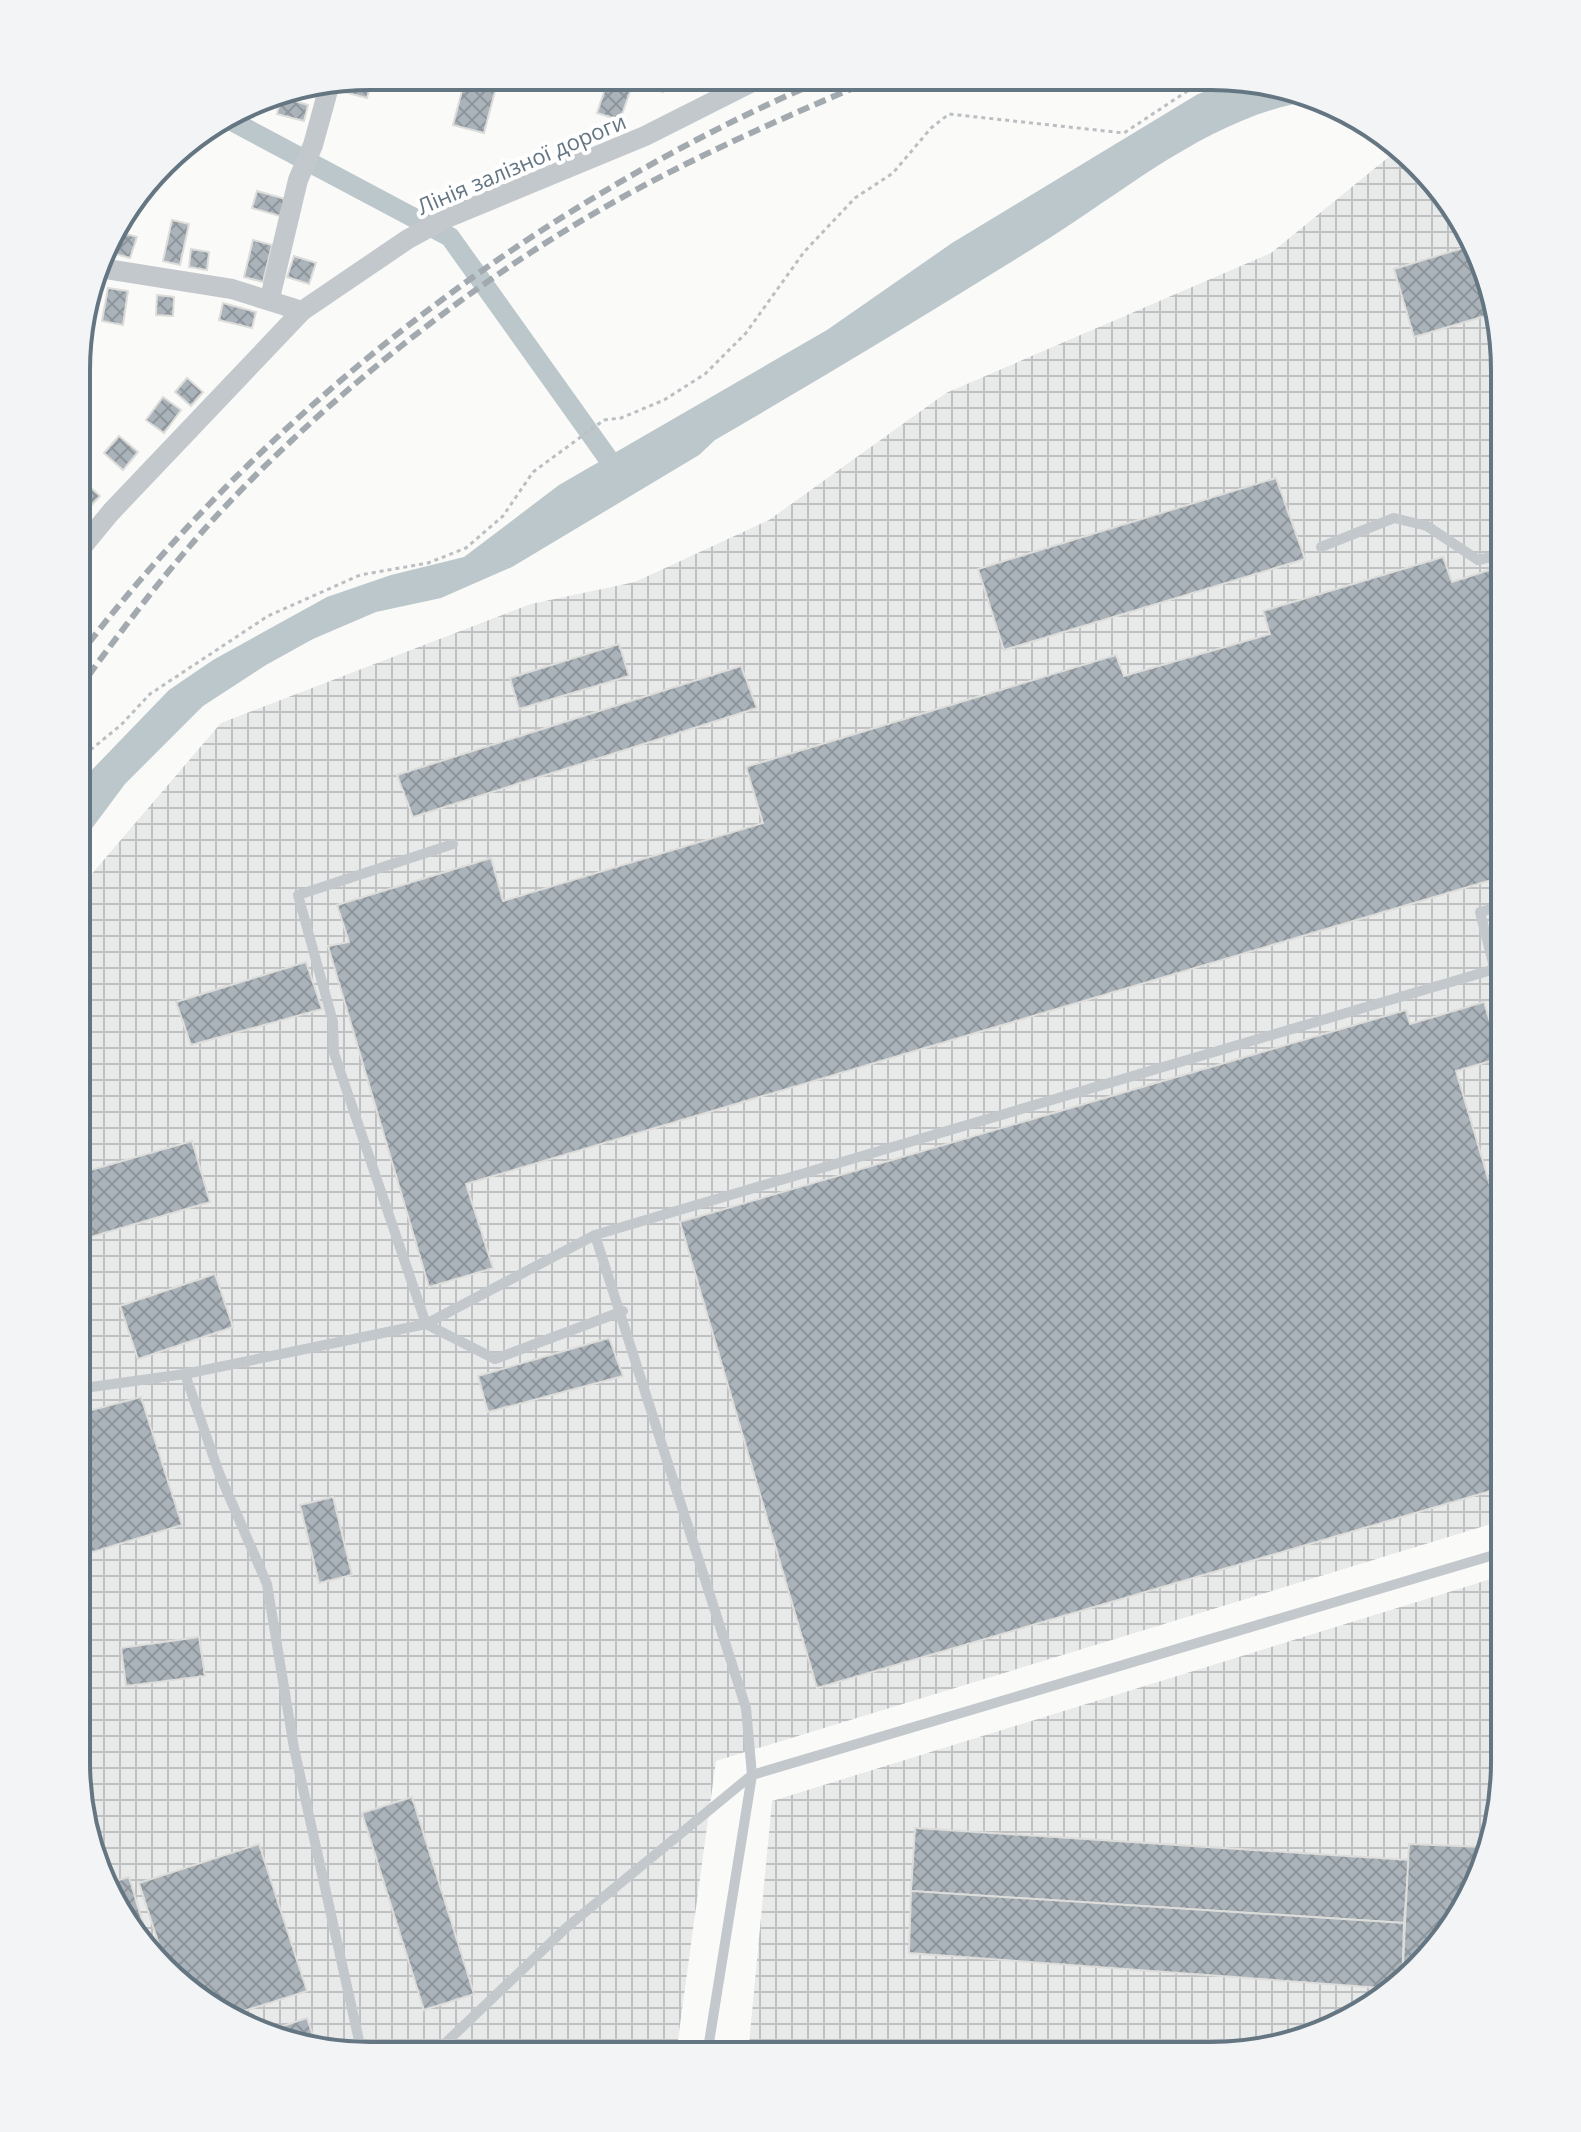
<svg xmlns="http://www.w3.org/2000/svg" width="1581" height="2132" font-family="'Open Sans',sans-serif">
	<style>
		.industrial { fill: url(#industrial-grid) }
		.water { fill: #bbc7cb }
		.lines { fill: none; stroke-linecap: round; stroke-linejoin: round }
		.canal { stroke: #bbc7cb; stroke-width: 20 }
		.building { fill: url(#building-cross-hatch); stroke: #dcdcda; stroke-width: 2 }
		.path { stroke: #bbbfc2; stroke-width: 3; stroke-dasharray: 4 4; stroke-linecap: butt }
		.service { stroke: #c3c8cc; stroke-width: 10 }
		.minor { stroke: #c3c8cc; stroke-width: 20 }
		.rail { stroke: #a2aab0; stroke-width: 6; stroke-dasharray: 12 6; stroke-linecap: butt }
		.labels { text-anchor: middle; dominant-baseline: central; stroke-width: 8; stroke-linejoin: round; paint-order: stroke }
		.street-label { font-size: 22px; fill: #657683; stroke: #fff }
		.rim { fill: none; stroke: #657683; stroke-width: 4 }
	</style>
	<defs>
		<pattern id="industrial-grid" width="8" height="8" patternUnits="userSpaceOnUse" patternTransform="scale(2)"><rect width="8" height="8" fill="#e8e9e9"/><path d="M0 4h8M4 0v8" fill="none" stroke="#c0c1c2"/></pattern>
		<pattern id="building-cross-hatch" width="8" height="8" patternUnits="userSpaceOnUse" patternTransform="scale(2)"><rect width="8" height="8" fill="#aab3b9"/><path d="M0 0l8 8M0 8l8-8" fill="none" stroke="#8e969c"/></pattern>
	</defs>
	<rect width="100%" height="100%" fill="#fafaf8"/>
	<g class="industrial">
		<path d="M1396 151 1474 240 1505 370 1504 1520 716 1761 676 2054H332L206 2006 107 1892 76 1762 78 890 221 723 531 604 635 582 769 520 946 393 1271 253Z"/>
		<path d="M1504 1575V1781L1456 1925 1405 1983 1341 2025 1211 2056 748 2055 772 1801Z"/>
	</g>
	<path class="water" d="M1240 79H1250L1310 101C1213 116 1129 188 1048 239 938 308 827 375 715 440L699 455 512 567 441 598 376 612 313 639 266 665 203 706 125 784 78 847V788L85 777 169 690 213 660 327 597 391 575 464 557 559 485 827 330 952 243 1198 94Z"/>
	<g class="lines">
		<path class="canal" d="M228 119 450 237 622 478"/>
	</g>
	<g class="building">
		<path d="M373 76 367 98 344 92 347 80Z"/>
		<path d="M466 76H499L484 133 453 125Z"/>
		<path d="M609 77 633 83 620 120 597 113Z"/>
		<path d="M650 77H668L663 92 647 87Z"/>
		<path d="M281 97 308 105 304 121 277 114Z"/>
		<path d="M257 191 285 199 280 216 252 208Z"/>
		<path d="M172 220 189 224 180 265 163 261Z"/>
		<path d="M123 233 137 237 130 258 116 254Z"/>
		<path d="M253 240 272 245 263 282 244 277Z"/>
		<path d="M1476 244 1492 314 1414 337 1394 269Z"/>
		<path d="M191 249 209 252 207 270 189 267Z"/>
		<path d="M294 256 316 263 309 284 287 277Z"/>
		<path d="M108 288 128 291 123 325 102 321Z"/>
		<path d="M157 295 174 297 173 316 156 315Z"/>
		<path d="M223 303 256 312 252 328 219 320Z"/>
		<path d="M187 378 203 392 191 406 175 392Z"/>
		<path d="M163 397 181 410 164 433 146 420Z"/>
		<path d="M119 436 138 452 123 470 104 453Z"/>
		<path d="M78 476 100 496 87 510 78 501Z"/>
		<path d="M1276 478 1305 559 1004 650 978 569Z"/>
		<path d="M1443 557 1452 582 1505 565V876L466 1184 493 1268 429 1287 328 946 349 942 337 905 491 858 503 901 763 823 746 767 1116 655 1124 676 1270 634 1263 611Z"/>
		<path d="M619 644 629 676 519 709 510 678Z"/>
		<path d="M741 666 757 708 413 817 397 775Z"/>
		<path d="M306 962 322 1009 191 1045 176 1002Z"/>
		<path d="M1484 1002 1501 1058 1456 1071 1505 1235 1504 1487 817 1688 680 1222 1406 1010 1410 1024Z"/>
		<path d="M192 1141 210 1202 77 1241V1174Z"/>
		<path d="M215 1274 233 1327 138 1359 120 1306Z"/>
		<path d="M609 1338 623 1376 488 1412 478 1376Z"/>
		<path d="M141 1397 182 1525 76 1557 77 1414Z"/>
		<path d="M333 1497 352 1575 319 1583 300 1505Z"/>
		<path d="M199 1637 205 1676 126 1686 121 1648Z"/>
		<path d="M412 1797 474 1994 424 2010 362 1813Z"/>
		<path d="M915 1828 1409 1860 1404 1923 911 1891Z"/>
		<path d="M259 1844 307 1991 231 2015 206 2006 163 1957 139 1883Z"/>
		<path d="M1409 1844 1482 1847 1456 1925 1402 1985Z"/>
		<path d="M129 1877 148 1940 107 1892 105 1884Z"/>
		<path d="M911 1891 1404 1923 1402 1985 1396 1989 909 1953Z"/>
		<path d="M307 2018 317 2048 271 2030Z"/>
	</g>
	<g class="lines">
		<path class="path" d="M78 760 121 725 150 694 268 616 360 575 428 563 466 548 503 516 533 472 604 420 621 418 664 400 705 374 746 333 804 252 855 198 893 173 931 128 949 114 1124 133 1207 78"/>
		<g class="service">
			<path d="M1321 547 1394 518 1427 526 1478 560 1505 554"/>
			<path d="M453 844 298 895 333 1022 334 1053 426 1324 495 1359 623 1311"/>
			<path d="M1505 1010 1480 912 1505 905"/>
			<path d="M1505 1218 1493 1181 1505 1173"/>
			<path d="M77 1389 185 1374"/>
			<path d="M362 2054 294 1748 267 1584 219 1473 185 1374 426 1324 595 1235 1505 966"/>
			<path d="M434 2054 567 1927 752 1775 746 1708 595 1235"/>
			<path d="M707 2055 752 1775 1504 1552"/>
		</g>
		<g class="minor">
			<path d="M100 268 232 289 302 311"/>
			<path d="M270 298 298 180 313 145 330 83"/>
			<path d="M78 552 111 512 302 311 408 239 447 218 645 136 762 77"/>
		</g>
		<g class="rail">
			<path d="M78 657C268 407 540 199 830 77"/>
			<path d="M78 690C119 633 162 577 209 524 321 401 476 278 621 198 704 152 792 114 879 77"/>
		</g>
	</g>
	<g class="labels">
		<g class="street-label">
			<text transform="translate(521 163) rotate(-23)">Лінія залізної дороги</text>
		</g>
	</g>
	<path d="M0 0H1581V2132H0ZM370 90H1211A280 280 0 0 1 1491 370V1762A280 280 0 0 1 1211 2042H370A280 280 0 0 1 90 1762V370A280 280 0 0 1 370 90Z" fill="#f3f4f5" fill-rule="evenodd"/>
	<path class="rim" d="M370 90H1211A280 280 0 0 1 1491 370V1762A280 280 0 0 1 1211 2042H370A280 280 0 0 1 90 1762V370A280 280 0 0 1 370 90Z"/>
</svg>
